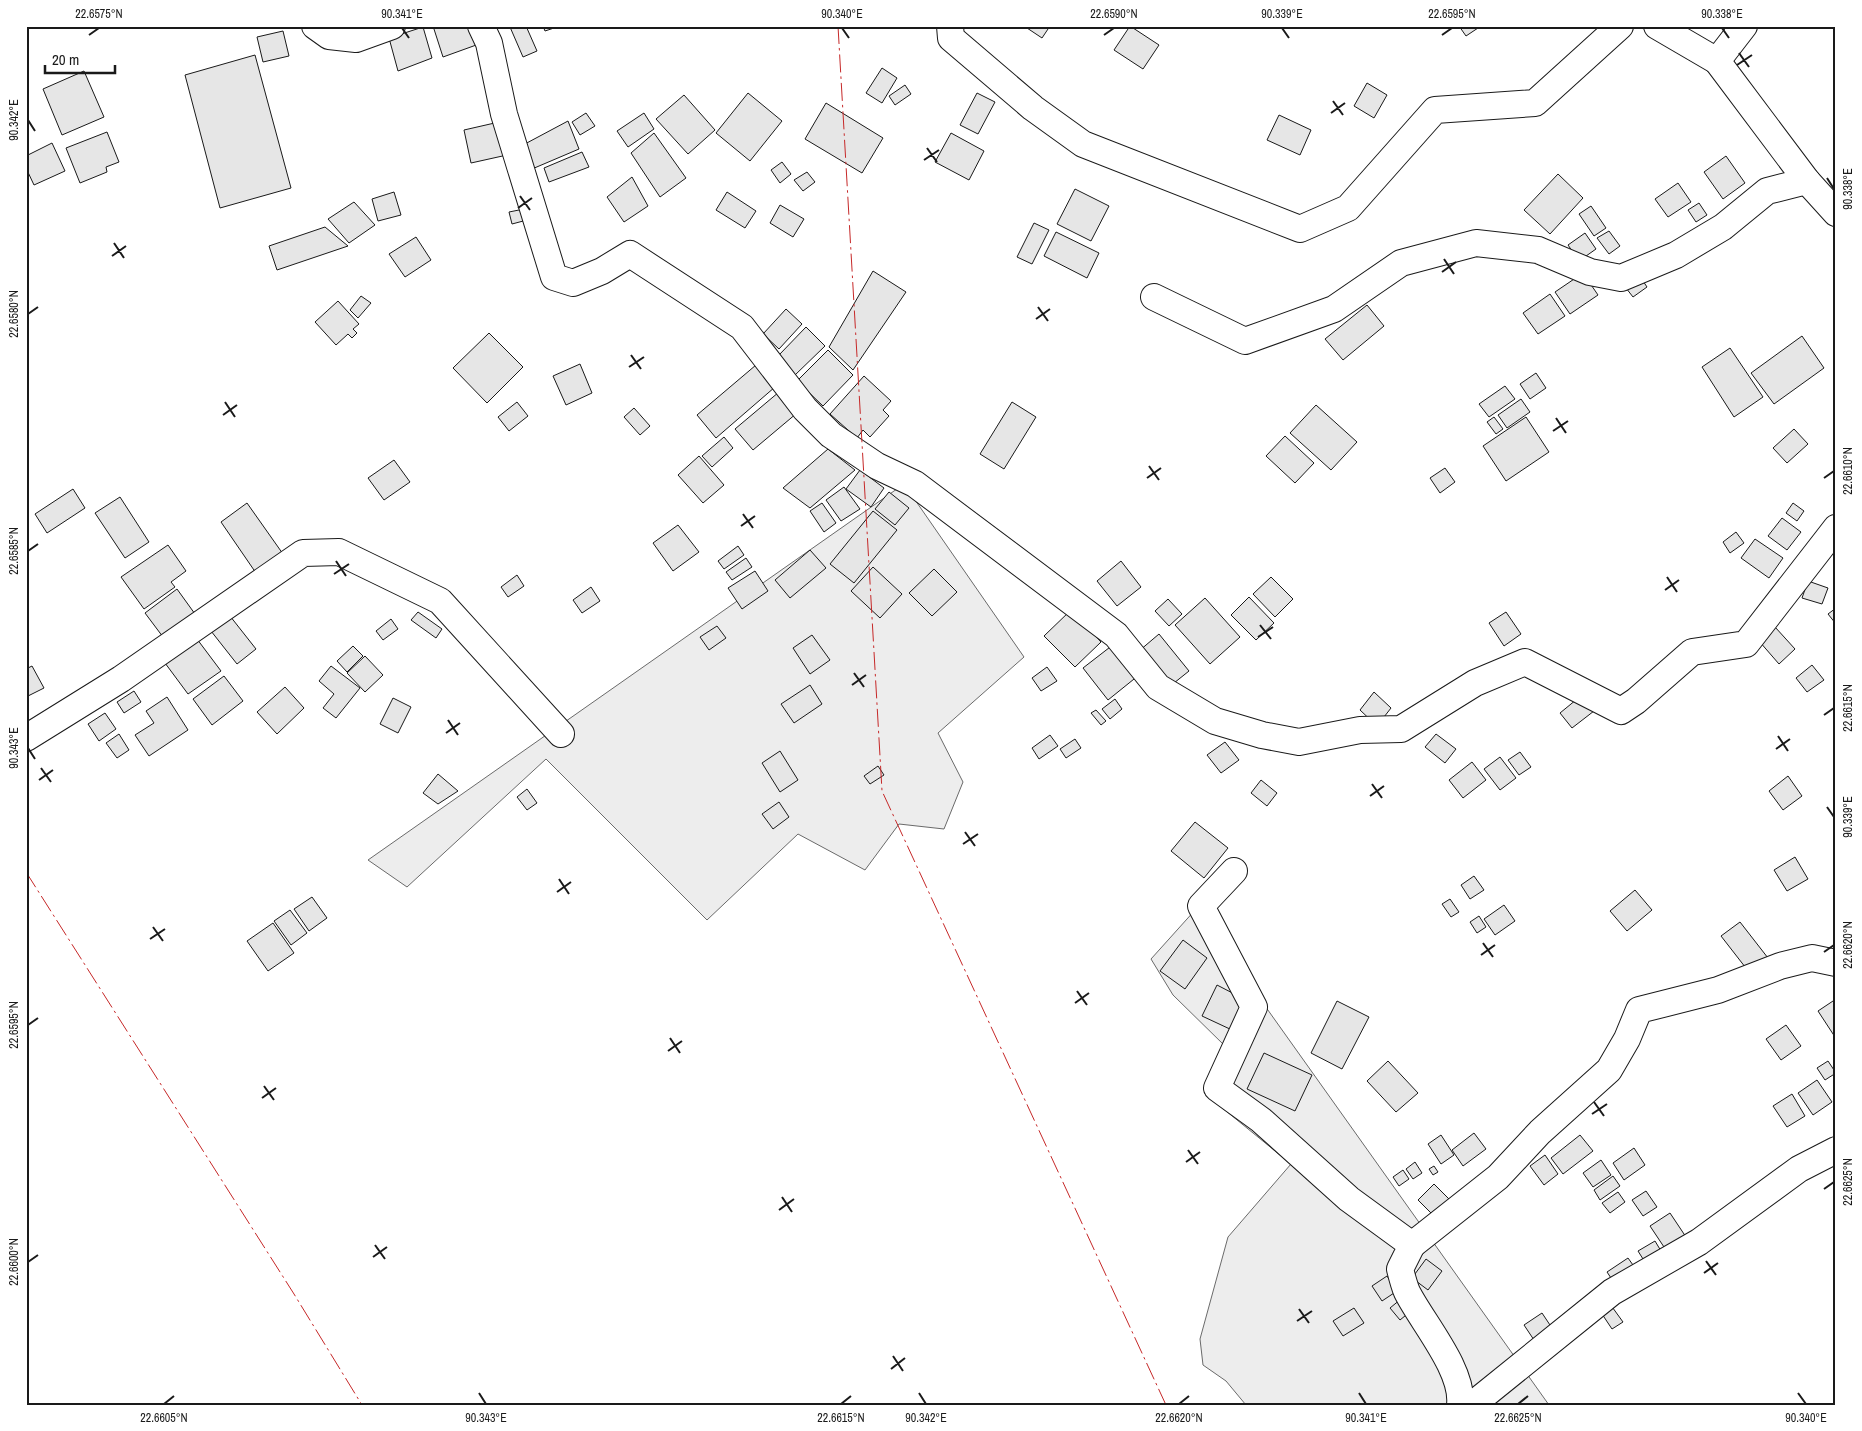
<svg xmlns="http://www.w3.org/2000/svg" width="1862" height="1431" font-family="'Archivo Narrow',sans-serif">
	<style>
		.green { fill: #ededed; stroke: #6a6a6a }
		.building { fill: #e6e6e6; stroke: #1a1a1a }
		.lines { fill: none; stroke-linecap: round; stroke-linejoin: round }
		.minor-casing { stroke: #1a1a1a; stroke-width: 28 }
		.minor { stroke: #fff; stroke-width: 26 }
		.power { stroke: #c62828; stroke-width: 1; stroke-dasharray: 18 4 2.5 4; stroke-linecap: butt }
		.ticks { fill: none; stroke: #1a1a1a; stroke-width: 2 }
		.neatline { fill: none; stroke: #1a1a1a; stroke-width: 2 }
		.ticks-label { font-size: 12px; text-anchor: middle; fill: #1a1a1a }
	</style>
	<rect width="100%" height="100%" fill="#fff"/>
	<g class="green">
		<path d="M904 484 1024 657 938 733 963 782 944 829 899 824 865 870 798 834 707 920 546 759 407 887 368 860Z"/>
		<path d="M1196 909 1549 1405H1246L1226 1381 1203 1365 1200 1339 1228 1237 1291 1164 1204 1093 1225 1046 1173 995 1151 959Z"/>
	</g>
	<g class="building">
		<path d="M433 26H471L479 44 443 57Z"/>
		<path d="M526 26 537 51 523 57 510 27Z"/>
		<path d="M543 26H560L545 31Z"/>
		<path d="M1024 26H1050L1042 38Z"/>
		<path d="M1130 26 1159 45 1143 69 1114 50Z"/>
		<path d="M1459 26H1481L1466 36Z"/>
		<path d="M423 27 432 58 398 71 389 38Z"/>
		<path d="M283 31 289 56 263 62 257 37Z"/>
		<path d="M255 55 291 188 220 208 185 75Z"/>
		<path d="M882 68 897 78 882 103 866 93Z"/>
		<path d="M84 71 104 117 62 135 43 89Z"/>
		<path d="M1367 83 1387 95 1374 118 1354 106Z"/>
		<path d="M905 85 911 94 895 105 889 96Z"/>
		<path d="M748 93 782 121 750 161 716 133Z"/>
		<path d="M977 93 995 102 978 134 960 125Z"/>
		<path d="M684 95 715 130 688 154 656 119Z"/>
		<path d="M826 103 883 138 862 173 805 139Z"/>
		<path d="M586 113 595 126 580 135 572 122Z"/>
		<path d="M644 113 654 129 628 147 617 131Z"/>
		<path d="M1279 115 1311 130 1300 155 1267 140Z"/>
		<path d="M568 121 579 149 532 169 523 145Z"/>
		<path d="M499 122 507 155 471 163 464 130Z"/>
		<path d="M107 132 119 162 106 167 107 172 80 183 66 148Z"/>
		<path d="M654 133 686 178 660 197 631 153Z"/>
		<path d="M951 133 984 151 969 180 935 162Z"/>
		<path d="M52 143 65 171 34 185 26 168V156Z"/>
		<path d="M582 152 589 167 549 182 544 168Z"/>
		<path d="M1726 156 1745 183 1723 199 1704 172Z"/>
		<path d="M782 162 791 174 780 183 771 170Z"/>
		<path d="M807 172 815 182 803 191 794 180Z"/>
		<path d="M1558 174 1583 198 1550 234 1524 210Z"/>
		<path d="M632 177 648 206 624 222 607 197Z"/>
		<path d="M1678 183 1691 202 1668 217 1655 199Z"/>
		<path d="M1075 189 1109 206 1091 241 1057 224Z"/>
		<path d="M394 192 401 215 378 221 372 199Z"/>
		<path d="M727 192 756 211 745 228 716 210Z"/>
		<path d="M354 202 375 225 349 243 328 219Z"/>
		<path d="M1699 203 1707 215 1696 222 1688 210Z"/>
		<path d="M780 205 804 219 793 237 770 223Z"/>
		<path d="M1591 206 1606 228 1594 236 1579 214Z"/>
		<path d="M524 209 527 220 512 224 509 212Z"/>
		<path d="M1034 223 1049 230 1032 264 1017 257Z"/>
		<path d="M325 227 348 246 277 270 269 246Z"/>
		<path d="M1609 231 1620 246 1609 254 1597 238Z"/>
		<path d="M1056 232 1099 253 1087 278 1044 256Z"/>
		<path d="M1585 233 1596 249 1579 261 1568 245Z"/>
		<path d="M416 237 431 260 405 277 389 254Z"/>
		<path d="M873 271 906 292 853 370 829 347Z"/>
		<path d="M1583 273 1598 295 1570 314 1555 292Z"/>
		<path d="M1641 278 1647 287 1633 297 1626 288Z"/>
		<path d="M1550 294 1565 316 1538 334 1523 313Z"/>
		<path d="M361 296 371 303 358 318 350 310Z"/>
		<path d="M338 301 359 324 353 329 357 333 352 338 348 334 336 345 315 322Z"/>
		<path d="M1367 305 1384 326 1343 360 1325 339Z"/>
		<path d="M786 309 802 324 779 349 763 334Z"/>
		<path d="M806 327 825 346 794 376 779 355Z"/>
		<path d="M489 333 523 367 487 403 453 368Z"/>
		<path d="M1802 336 1824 368 1774 404 1751 373Z"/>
		<path d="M1730 348 1763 397 1734 417 1702 367Z"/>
		<path d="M828 350 853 375 823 406 797 381Z"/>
		<path d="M580 364 592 393 566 405 553 376Z"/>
		<path d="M756 365 775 387 716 438 697 415Z"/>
		<path d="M1536 373 1546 388 1530 399 1520 384Z"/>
		<path d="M864 376 891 401 883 410 889 416 870 437 863 430 857 438 830 414Z"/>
		<path d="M1505 386 1515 399 1489 417 1479 404Z"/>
		<path d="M779 392 797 413 753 450 735 429Z"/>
		<path d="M1521 399 1530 412 1507 428 1498 415Z"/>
		<path d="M517 402 528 416 509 431 498 417Z"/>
		<path d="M1012 402 1036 417 1004 469 980 454Z"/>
		<path d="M1316 405 1357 442 1331 470 1290 433Z"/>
		<path d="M634 408 650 426 640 435 624 417Z"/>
		<path d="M1494 417 1503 429 1496 434 1487 422Z"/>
		<path d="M1526 417 1549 452 1506 481 1483 446Z"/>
		<path d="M1794 429 1808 444 1787 463 1773 448Z"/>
		<path d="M1285 436 1314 463 1295 483 1266 456Z"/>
		<path d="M724 437 733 448 712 467 702 456Z"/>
		<path d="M828 449 855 470 810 508 783 488Z"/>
		<path d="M699 456 724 485 703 503 678 475Z"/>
		<path d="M394 460 410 482 384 500 368 478Z"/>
		<path d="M1445 468 1455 482 1440 493 1430 478Z"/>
		<path d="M860 470 884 488 871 507 846 489Z"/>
		<path d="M844 487 860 509 841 521 826 500Z"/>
		<path d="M73 489 85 508 47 533 35 514Z"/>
		<path d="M889 492 909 508 895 525 875 509Z"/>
		<path d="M120 497 149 542 125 558 95 513Z"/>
		<path d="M247 503 283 554 256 573 221 522Z"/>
		<path d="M822 503 836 523 824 532 810 511Z"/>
		<path d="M1793 503 1804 511 1797 521 1786 513Z"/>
		<path d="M873 511 897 530 854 583 830 564Z"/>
		<path d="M1782 518 1801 532 1787 550 1768 536Z"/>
		<path d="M678 525 699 552 673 571 653 543Z"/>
		<path d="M1736 532 1744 543 1730 553 1723 542Z"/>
		<path d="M1755 539 1783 558 1769 578 1741 558Z"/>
		<path d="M168 545 186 571 171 582 175 587 144 609 121 577Z"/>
		<path d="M738 546 744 555 724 569 718 561Z"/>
		<path d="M810 550 826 568 790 598 775 580Z"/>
		<path d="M746 558 752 567 732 580 726 572Z"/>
		<path d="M1121 561 1141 587 1117 606 1097 581Z"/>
		<path d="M873 567 902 594 880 618 851 591Z"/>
		<path d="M934 569 957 592 932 616 909 593Z"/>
		<path d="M755 571 768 591 742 609 728 588Z"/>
		<path d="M517 575 524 586 508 597 501 587Z"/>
		<path d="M1271 577 1293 599 1275 617 1253 594Z"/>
		<path d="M1808 581 1828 588 1822 604 1802 598Z"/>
		<path d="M591 587 600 601 582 613 573 600Z"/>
		<path d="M177 589 195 614 163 637 145 613Z"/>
		<path d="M1249 597 1274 623 1256 640 1231 615Z"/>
		<path d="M1205 598 1240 637 1210 664 1175 625Z"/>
		<path d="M1168 599 1182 614 1169 626 1155 611Z"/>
		<path d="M1836 608V624L1828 614Z"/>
		<path d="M1071 610 1101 642 1075 667 1044 636Z"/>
		<path d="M418 612 442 629 436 638 411 620Z"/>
		<path d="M1506 612 1521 634 1504 646 1489 623Z"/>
		<path d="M230 616 256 649 237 664 211 631Z"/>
		<path d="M391 619 398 629 383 640 376 631Z"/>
		<path d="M717 626 726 638 709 650 700 637Z"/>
		<path d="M1775 627 1795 649 1779 664 1759 641Z"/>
		<path d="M1159 634 1189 671 1169 687 1139 651Z"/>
		<path d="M812 635 830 660 810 674 793 648Z"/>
		<path d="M197 639 221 671 188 694 165 663Z"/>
		<path d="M1114 644 1139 675 1108 700 1083 668Z"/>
		<path d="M353 646 363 656 347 672 337 661Z"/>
		<path d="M365 656 383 675 365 692 347 673Z"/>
		<path d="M1812 665 1824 680 1807 692 1796 678Z"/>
		<path d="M32 666 44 688 26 697V669Z"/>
		<path d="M331 666 360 688 336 718 323 708 334 694 319 681Z"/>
		<path d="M1047 667 1057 681 1041 691 1032 678Z"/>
		<path d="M224 676 243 701 212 725 193 699Z"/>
		<path d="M810 685 822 704 794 723 781 704Z"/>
		<path d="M285 687 304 708 277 734 257 712Z"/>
		<path d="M134 691 141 702 124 713 117 702Z"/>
		<path d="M1374 692 1391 708 1377 726 1360 710Z"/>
		<path d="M1582 695 1594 711 1572 728 1560 713Z"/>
		<path d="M167 697 188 730 149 756 135 735 154 723 146 711Z"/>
		<path d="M393 698 411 707 398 733 380 724Z"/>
		<path d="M1115 699 1122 709 1110 719 1102 709Z"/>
		<path d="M1096 710 1106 721 1101 725 1091 713Z"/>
		<path d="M105 713 116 729 99 741 88 724Z"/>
		<path d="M119 734 129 750 117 758 106 743Z"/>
		<path d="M1436 734 1456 749 1445 763 1425 747Z"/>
		<path d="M1050 735 1058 746 1039 759 1032 748Z"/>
		<path d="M1075 739 1081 748 1066 758 1060 749Z"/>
		<path d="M1225 742 1239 760 1221 773 1207 755Z"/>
		<path d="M780 751 798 780 780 792 762 763Z"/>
		<path d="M1520 752 1531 767 1519 775 1508 760Z"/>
		<path d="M1500 757 1516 778 1500 790 1484 769Z"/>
		<path d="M1472 762 1486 780 1463 798 1449 780Z"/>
		<path d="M878 766 884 775 870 784 864 776Z"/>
		<path d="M438 774 458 791 438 804 423 793Z"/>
		<path d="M1788 776 1802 796 1783 810 1769 791Z"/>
		<path d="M1261 780 1277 793 1267 806 1251 793Z"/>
		<path d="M527 789 537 803 527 810 517 797Z"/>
		<path d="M779 802 789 817 773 829 762 814Z"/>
		<path d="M1195 822 1228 848 1204 878 1171 851Z"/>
		<path d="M1795 857 1808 879 1787 891 1774 870Z"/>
		<path d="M1474 876 1484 890 1470 899 1461 885Z"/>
		<path d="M1635 890 1652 910 1627 931 1610 911Z"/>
		<path d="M312 897 327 918 309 931 294 909Z"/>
		<path d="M1450 899 1459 912 1451 917 1442 904Z"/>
		<path d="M1504 905 1515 921 1495 935 1484 919Z"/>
		<path d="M290 910 307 933 291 945 274 921Z"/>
		<path d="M1479 916 1486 927 1477 933 1470 922Z"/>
		<path d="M1740 922 1768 958 1749 972 1721 936Z"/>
		<path d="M273 923 294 953 268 971 247 941Z"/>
		<path d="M1183 940 1207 958 1185 989 1160 971Z"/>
		<path d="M1217 985 1246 1000 1232 1030 1202 1016Z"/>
		<path d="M1836 999V1036L1835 1037 1818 1011Z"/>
		<path d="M1337 1001 1369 1017 1342 1069 1311 1053Z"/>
		<path d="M1786 1025 1801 1046 1781 1060 1766 1039Z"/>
		<path d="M1264 1053 1312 1075 1295 1111 1247 1089Z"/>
		<path d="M1388 1061 1418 1093 1396 1112 1367 1081Z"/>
		<path d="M1828 1061 1836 1073 1825 1080 1817 1068Z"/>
		<path d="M1817 1080 1832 1102 1813 1115 1798 1093Z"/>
		<path d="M1792 1094 1805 1116 1787 1127 1773 1106Z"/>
		<path d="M1474 1133 1486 1149 1463 1166 1452 1150Z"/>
		<path d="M1441 1135 1454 1155 1441 1164 1428 1144Z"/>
		<path d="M1580 1135 1593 1151 1563 1174 1551 1158Z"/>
		<path d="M1634 1148 1645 1165 1624 1180 1613 1163Z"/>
		<path d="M1545 1155 1558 1174 1544 1185 1530 1166Z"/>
		<path d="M1601 1160 1611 1175 1593 1187 1583 1173Z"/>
		<path d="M1415 1162 1422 1173 1413 1179 1406 1169Z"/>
		<path d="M1434 1166 1438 1172 1433 1175 1429 1169Z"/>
		<path d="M1403 1170 1409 1179 1399 1186 1393 1177Z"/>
		<path d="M1613 1176 1620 1186 1600 1200 1594 1190Z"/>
		<path d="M1434 1184 1451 1201 1435 1217 1418 1200Z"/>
		<path d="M1646 1191 1657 1207 1643 1216 1632 1200Z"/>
		<path d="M1618 1192 1625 1202 1610 1213 1602 1203Z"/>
		<path d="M1670 1213 1686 1237 1666 1250 1650 1226Z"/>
		<path d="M1655 1241 1664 1256 1648 1267 1638 1251Z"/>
		<path d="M1628 1258 1638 1272 1617 1287 1607 1272Z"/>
		<path d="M1426 1259 1442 1271 1428 1290 1412 1278Z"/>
		<path d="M1387 1276 1397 1291 1382 1301 1372 1286Z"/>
		<path d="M1401 1299 1411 1311 1400 1320 1390 1308Z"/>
		<path d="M1610 1304 1623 1322 1612 1329 1600 1311Z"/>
		<path d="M1354 1308 1364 1323 1343 1336 1333 1321Z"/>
		<path d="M1542 1313 1554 1331 1536 1343 1524 1325Z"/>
	</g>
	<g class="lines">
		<defs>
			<g id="minor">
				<path d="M315 26 329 36 356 39 392 26"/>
				<path d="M481 26 489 43 504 114 554 277 573 283 602 271 630 254 742 327 805 409 831 435 877 466 915 484 1116 635 1158 687 1215 721 1262 735 1299 742 1360 730 1401 729 1475 683 1525 662 1621 711 1636 701 1692 652 1746 644 1836 528"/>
				<path d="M950 26 951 38 1033 108 1083 144 1300 229 1348 208 1435 110 1535 103 1620 26"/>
				<path d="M1657 26 1717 61 1744 26"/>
				<path d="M1717 61 1807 181 1836 213"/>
				<path d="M1154 297 1245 341 1334 309 1401 263 1476 243 1538 250 1590 272 1621 278 1676 255 1723 227 1767 191 1807 181"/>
				<path d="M26 738 121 679 303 553 339 552 440 601 561 734"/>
				<path d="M1234 871 1201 906 1254 1007 1217 1088 1261 1120 1349 1199 1412 1245 1400 1269C1402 1277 1404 1285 1407 1292 1422 1322 1464 1370 1460 1405"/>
				<path d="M1412 1245 1498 1177 1540 1132 1609 1070 1627 1039 1639 1010 1718 990 1780 966 1812 958 1836 963"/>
				<path d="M1472 1405 1612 1292 1699 1242 1799 1169 1836 1150"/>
			</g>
		</defs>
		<use href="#minor" class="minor-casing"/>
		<use href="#minor" class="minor"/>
		<g class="power">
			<path d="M838 26 882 791 1166 1405"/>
			<path d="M26 872 294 1294 362 1405"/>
		</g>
	</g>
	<path class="ticks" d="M402 28 409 38M842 28 849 38M1282 28 1289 38M1722 28 1729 38M89 35 99 28M1104 35 1114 28M1442 35 1452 28M1739 53 1749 67M1737 65 1752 55M1333 101 1343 115M1331 113 1345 103M28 120 35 131M927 148 937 162M924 160 939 150M1827 178 1834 189M520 196 530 210M518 208 532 198M114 243 124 258M112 256 126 246M1444 259 1454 274M1442 272 1456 262M1038 307 1048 321M28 314 38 307M1036 319 1050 309M631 355 641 369M629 367 644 357M225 402 235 417M223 415 237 405M1556 418 1566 433M1553 431 1568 421M1149 466 1159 480M1147 478 1161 468M1824 478 1834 471M743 514 753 528M741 526 755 516M28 551 38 544M336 561 346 576M334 574 349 564M1667 577 1677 592M1665 590 1679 580M1260 625 1271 639M1258 637 1273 627M854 673 864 687M852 685 866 675M1824 715 1834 708M448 720 458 735M446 733 460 723M1778 736 1788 751M28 748 35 759M1776 749 1790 739M41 768 51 782M39 780 53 770M1372 784 1382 798M1370 796 1384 786M1827 807 1834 817M965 832 975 846M963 844 978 834M559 879 569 894M557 892 571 882M153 927 163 941M150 939 165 929M1483 943 1493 957M1824 952 1834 945M1481 955 1495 945M1077 991 1087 1005M1075 1003 1089 993M28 1025 38 1018M670 1038 680 1053M668 1051 682 1041M264 1086 274 1100M262 1098 276 1088M1594 1102 1604 1116M1592 1114 1607 1104M1188 1150 1198 1164M1186 1162 1200 1152M1824 1189 1834 1182M782 1197 792 1212M779 1210 794 1199M375 1245 385 1259M373 1257 387 1247M1706 1261 1716 1275M28 1262 38 1255M1704 1273 1718 1263M1299 1309 1309 1323M1297 1321 1312 1311M893 1356 903 1371M891 1369 905 1358M479 1393 486 1404M919 1393 926 1404M1359 1393 1366 1404M1798 1393 1806 1404M164 1404 174 1396M841 1404 851 1396M1179 1404 1189 1396M1518 1404 1528 1396"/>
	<rect width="1862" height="1431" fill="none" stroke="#ffffff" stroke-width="55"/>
	<path d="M45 65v8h70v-8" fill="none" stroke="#1a1a1a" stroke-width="2.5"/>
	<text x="52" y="65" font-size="15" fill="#1a1a1a" stroke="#ffffff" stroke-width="4" paint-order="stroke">20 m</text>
	<rect x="28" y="28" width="1806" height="1376" class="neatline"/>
	<g class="ticks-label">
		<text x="99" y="18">22.6575°N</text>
		<text x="402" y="18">90.341°E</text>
		<text x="842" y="18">90.340°E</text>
		<text x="1114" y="18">22.6590°N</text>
		<text x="1282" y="18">90.339°E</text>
		<text x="1452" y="18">22.6595°N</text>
		<text x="1722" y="18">90.338°E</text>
		<text transform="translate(14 120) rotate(-90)" y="4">90.342°E</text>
		<text transform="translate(1848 189) rotate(-90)" y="4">90.338°E</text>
		<text transform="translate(14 314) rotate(-90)" y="4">22.6580°N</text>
		<text transform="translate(1848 471) rotate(-90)" y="4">22.6610°N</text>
		<text transform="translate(14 551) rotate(-90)" y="4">22.6585°N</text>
		<text transform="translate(1848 708) rotate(-90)" y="4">22.6615°N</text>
		<text transform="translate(14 748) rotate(-90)" y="4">90.343°E</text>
		<text transform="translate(1848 817) rotate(-90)" y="4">90.339°E</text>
		<text transform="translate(1848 945) rotate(-90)" y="4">22.6620°N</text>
		<text transform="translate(14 1025) rotate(-90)" y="4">22.6595°N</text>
		<text transform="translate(1848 1182) rotate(-90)" y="4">22.6625°N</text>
		<text transform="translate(14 1262) rotate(-90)" y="4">22.6600°N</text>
		<text x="164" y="1422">22.6605°N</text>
		<text x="486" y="1422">90.343°E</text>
		<text x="841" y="1422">22.6615°N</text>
		<text x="926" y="1422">90.342°E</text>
		<text x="1179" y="1422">22.6620°N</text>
		<text x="1366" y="1422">90.341°E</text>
		<text x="1518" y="1422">22.6625°N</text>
		<text x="1806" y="1422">90.340°E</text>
	</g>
</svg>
